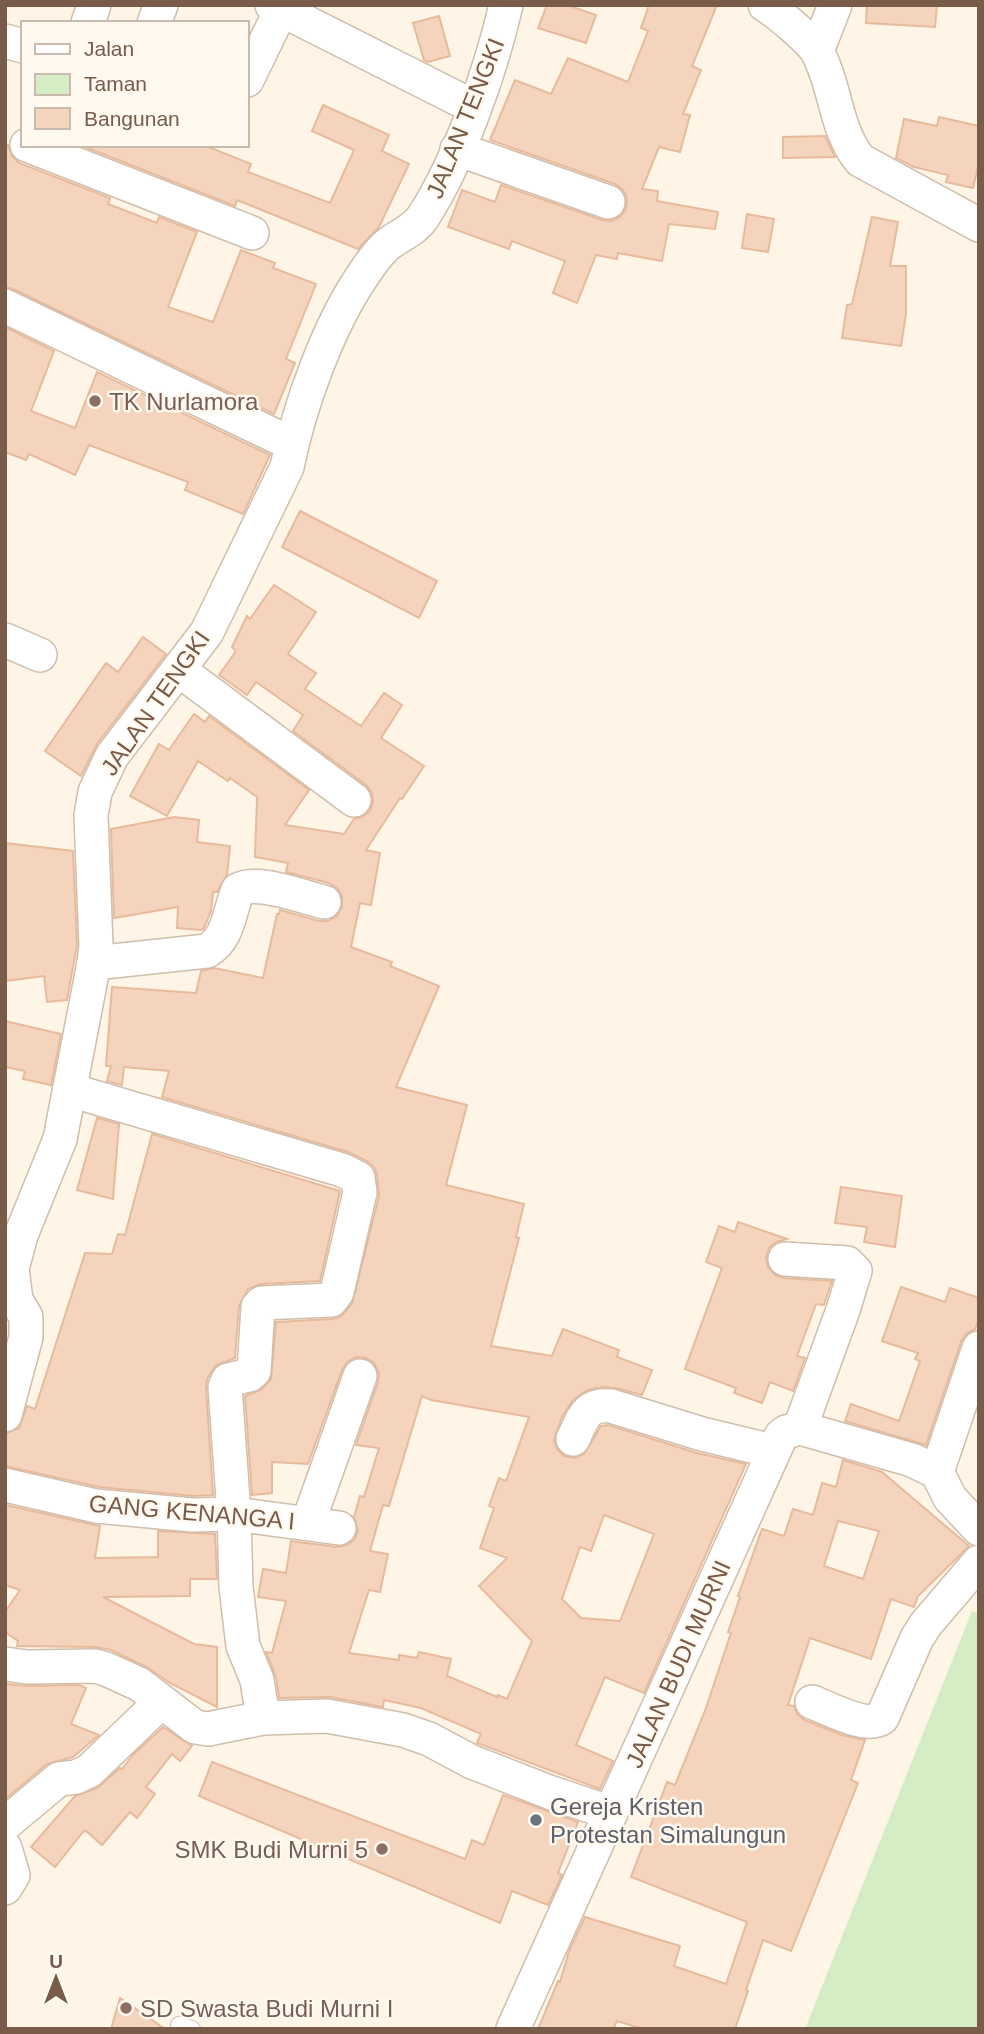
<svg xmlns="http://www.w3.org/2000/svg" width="984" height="2034" font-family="Arial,sans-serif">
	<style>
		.green { fill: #d4edc4 }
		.building { fill: #f5d4bd; stroke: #e8ba9c; stroke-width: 2; fill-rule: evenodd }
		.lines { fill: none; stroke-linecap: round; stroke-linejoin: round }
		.service-casing { stroke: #d0bdab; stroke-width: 18 }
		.minor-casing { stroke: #d0bdab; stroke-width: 36 }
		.service { stroke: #fff; stroke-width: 16 }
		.minor { stroke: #fff; stroke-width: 33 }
		.education-dot { fill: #8d6e63; stroke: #fff9ef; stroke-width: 2.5 }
		.worship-dot { fill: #6b7280; stroke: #fff9ef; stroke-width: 2.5 }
		.labels { text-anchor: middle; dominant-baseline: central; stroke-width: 5; stroke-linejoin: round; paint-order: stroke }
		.street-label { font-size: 24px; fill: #795b49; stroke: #fff9ef }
		.education-label { font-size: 24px; fill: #785e54; stroke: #fff9ef; text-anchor: start }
		.worship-label { font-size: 24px; fill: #5b616d; stroke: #fff9ef; text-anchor: start }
	</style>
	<rect width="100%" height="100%" fill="#fef5e7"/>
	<path class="green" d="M972 1611 979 1614V2029H805Z"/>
	<g class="building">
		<path d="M547 5H567L596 15 586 43 538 28Z"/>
		<path d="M649 5H717L692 66 701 70 683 114 690 115 680 152 659 147 642 189 658 191 657 201 718 212 715 229 669 224 662 261 618 253 617 259 596 255 577 303 553 293 565 261 512 241 509 249 448 227 462 190 495 202 501 185 602 220 612 221 621 216 626 208 627 198 623 190 615 184 490 140 515 80 551 94 568 58 628 82 648 31 641 28Z"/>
		<path d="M867 5H937L935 27 866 23Z"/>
		<path d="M439 16 450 56 428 62 424 60 413 23Z"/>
		<path d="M323 105 389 135 382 151 409 164 379 227 358 249 237 200 235 206 80 145H204L251 164 248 172 330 203 354 150 312 131Z"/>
		<path d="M939 117 979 126V163L973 188 946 182 948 175 914 167 896 158 904 119 937 126Z"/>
		<path d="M825 136 835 157 783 158V137Z"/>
		<path d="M5 145H8L12 156 19 163 110 198 108 204 157 223 159 217 197 232 168 307 213 322 241 250 275 263 273 268 316 284 286 359 295 363 274 414 13 289 5 287Z"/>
		<path d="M747 214 774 219 768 252 742 248Z"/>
		<path d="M872 217 898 222 890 266H906V314L901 346 842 338 847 305 852 304Z"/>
		<path d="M5 327 54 351 31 411 75 428 97 372 270 455 243 514 185 490 188 482 89 445 75 475 29 454 26 460 5 452Z"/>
		<path d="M300 511 437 581 419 618 282 547Z"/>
		<path d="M274 585 316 612 288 654 316 673 305 689 361 726 384 693 402 705 381 738 424 766 402 799 400 798 366 850 380 853 371 905 360 903 351 947 392 962 390 966 439 986 396 1087 467 1105 446 1185 524 1204 516 1237 519 1238 491 1346 552 1356 563 1329 619 1350 617 1357 652 1370 642 1395 616 1388 603 1387 587 1390 573 1400 562 1417 554 1440 557 1449 564 1456 575 1458 584 1454 601 1426 608 1425 697 1453 746 1464 644 1693 605 1677 576 1745 613 1761 600 1789 480 1744 477 1743 481 1734 421 1708 384 1700 383 1707 330 1697 279 1698 276 1677 266 1652 272 1653 286 1601 258 1597 263 1569 286 1573 291 1541 337 1547 347 1545 355 1539 358 1530 354 1517 360 1496 364 1497 379 1448 356 1445 378 1382 379 1373 374 1363 366 1358 356 1357 347 1362 342 1370 308 1464 272 1462V1493L252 1495 245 1396 261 1390 271 1379 276 1322 332 1319 340 1317 352 1304 379 1196 377 1175 374 1167 367 1161 348 1152 162 1097 169 1071 124 1067 122 1085 107 1081 111 1066H106L112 987 196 993 201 971 214 968 263 978 277 914H279L280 910 319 921H328L337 916 342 907V896L337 888 329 883 286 872 288 863 255 857 257 797 230 778 228 781 198 761 167 816 130 796 159 744 169 750 194 714 205 722 209 716 309 790 285 825 344 834 354 819 362 817 370 811 373 802 372 793 366 785 293 731 303 715 256 682 247 695 219 675 236 651 232 647 247 616 250 619ZM422 1396 431 1400 529 1417 506 1481 499 1478 489 1506 494 1508 480 1548 507 1558 479 1586 532 1641 507 1699 498 1695 497 1697 447 1676 451 1659 419 1652 417 1658 399 1655V1660L349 1653 369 1590 380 1592 388 1554 370 1551 383 1505 389 1506ZM604 1515 654 1534 620 1621 581 1618 562 1599 580 1547 591 1551Z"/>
		<path d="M143 637 166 654 97 744 81 776 45 751 106 663 118 672Z"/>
		<path d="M174 817 199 820 197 842 230 846 227 875 217 892H213L211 911 204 928 202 930 177 928 178 907 114 918 111 829Z"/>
		<path d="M5 843 73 851 77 945 67 1000 47 1002 44 976 5 981Z"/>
		<path d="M5 1021 61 1034 51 1085 23 1079 25 1071 5 1067Z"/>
		<path d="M97 1118 119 1124 113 1199 77 1190Z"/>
		<path d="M152 1134 340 1191 320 1281 261 1284 248 1289 239 1306 235 1358 216 1365 207 1379 206 1388 213 1495 193 1496 99 1487 5 1466V1434L19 1428 27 1406 35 1409 85 1253 112 1254 118 1234 125 1235Z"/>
		<path d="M841 1187 902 1196 895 1247 864 1242 867 1227 835 1223Z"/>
		<path d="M738 1222 787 1239 776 1242 769 1248 766 1257 768 1267 775 1275 784 1278 832 1281 824 1305 816 1304 797 1356 805 1358 793 1391 770 1382 762 1403 734 1393 736 1388 685 1369 722 1268 706 1262 719 1226 735 1232Z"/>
		<path d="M901 1287 945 1302 950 1288 979 1298V1319L975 1329 966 1334 961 1342 926 1445 845 1421 851 1404 899 1421 920 1361 915 1359 918 1353 882 1341Z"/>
		<path d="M843 1460 882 1472 969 1546 918 1596 914 1607 891 1599 871 1659 810 1638 788 1705 794 1706 797 1714 805 1720 841 1735 865 1740 851 1780 858 1783 791 1951 763 1940 746 1990 748 1991 735 2029H643L617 2021 613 2029H538L558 1981 560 1982 569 1951 585 1917 680 1946 674 1966 726 1984 747 1922 631 1877 667 1782 675 1785 706 1708 731 1633 728 1632 740 1597 738 1596 762 1529 784 1536 793 1509 813 1515 822 1483 836 1487ZM838 1521 879 1531 863 1579 824 1566Z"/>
		<path d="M5 1505 100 1526 95 1558 158 1557V1531L215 1534 217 1579H190V1596L103 1597 194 1644 217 1647V1707L170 1683 147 1667 111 1650 95 1647 17 1646 18 1641 5 1632V1612L20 1590 5 1585Z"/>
		<path d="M6 1684 27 1686 79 1685 86 1688 71 1724 99 1735 73 1757 47 1764 5 1799Z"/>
		<path d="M163 1727 192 1746 180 1761 172 1754 146 1787 155 1794 137 1818 130 1812 102 1845 86 1831 83 1832 55 1867 31 1847 75 1796 97 1788 120 1768 122 1769 133 1755Z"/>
		<path d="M212 1762 465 1859 472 1840 484 1845 503 1795 578 1822 558 1873 562 1875 548 1905 512 1891 500 1923 199 1796Z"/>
		<path d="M120 1998 165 2029H111Z"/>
	</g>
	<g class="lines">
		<defs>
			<path id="service" d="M179 2025 192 2029"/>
			<g id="minor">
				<path d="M272 5 474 107"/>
				<path d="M765 5C777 12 812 41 818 53 836 87 835 129 860 160L979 225"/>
				<path d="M88 23 94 5"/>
				<path d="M154 23 161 5"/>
				<path d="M5 41 23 46"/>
				<path d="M817 51 835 5"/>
				<path d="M247 80 281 10"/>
				<path d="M27 145 252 233"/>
				<path d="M457 149 608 202"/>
				<path d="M5 306 292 444"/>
				<path d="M5 640 40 655"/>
				<path d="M179 670 354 800"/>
				<path d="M94 963 207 951C229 938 229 912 238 890 258 879 302 897 324 902"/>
				<path d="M70 1090 342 1170 358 1178 360 1192 337 1292 331 1300 262 1303 258 1307 254 1371 249 1375 228 1380 225 1387 234 1514 236 1587 243 1646 257 1680 263 1718"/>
				<path d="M785 1259 847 1263 855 1271 843 1310 800 1428"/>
				<path d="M5 1415 26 1337V1317L16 1300 12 1269 21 1235 60 1139 94 963 96 946 91 815 95 792 112 756 207 632 287 467C299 407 328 326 363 275 369 266 377 254 386 246 398 235 413 232 423 217 459 162 491 70 506 5"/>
				<path d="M573 1439C583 1419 585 1403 611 1406L702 1434 772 1451"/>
				<path d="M937 1472 979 1348"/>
				<path d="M5 1485 96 1506 192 1515 234 1514 339 1528"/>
				<path d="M308 1523 360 1376"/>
				<path d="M5 1664 27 1667 95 1666 106 1669 139 1684 195 1727 208 1729 263 1718 327 1716 403 1730 429 1739 472 1762 549 1792 611 1813"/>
				<path d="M812 1702C830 1709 866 1729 882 1718L917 1638 926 1624 979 1562"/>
				<path d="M5 1824 59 1779 76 1777 89 1771 161 1702"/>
				<path d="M5 1848 13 1875 5 1888"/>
				<path d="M513 2029 781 1436 786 1432 800 1428 912 1460 937 1472 950 1498 979 1529"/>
			</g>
		</defs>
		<use href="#service" class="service-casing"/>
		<use href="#minor" class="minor-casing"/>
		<use href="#service" class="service"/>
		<use href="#minor" class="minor"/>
	</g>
	<g class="education-dot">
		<circle cx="95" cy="401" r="7"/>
		<circle cx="382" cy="1849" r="7"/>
		<circle cx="126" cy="2008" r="7"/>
	</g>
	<circle class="worship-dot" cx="536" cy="1820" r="7"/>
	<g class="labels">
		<g class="street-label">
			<text transform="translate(465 118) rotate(-68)">JALAN TENGKI</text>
			<text transform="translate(155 703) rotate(-55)">JALAN TENGKI</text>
			<text transform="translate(192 1512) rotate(5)">GANG KENANGA I</text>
			<text transform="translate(678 1664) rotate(-66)">JALAN BUDI MURNI</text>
		</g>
		<g class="education-label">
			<text x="109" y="401">TK Nurlamora</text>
			<text x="368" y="1849" text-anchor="end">SMK Budi Murni 5</text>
			<text x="140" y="2008">SD Swasta Budi Murni I</text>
		</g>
		<g class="worship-label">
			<text x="550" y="1806">Gereja Kristen<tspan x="550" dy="28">Protestan Simalungun</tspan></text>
		</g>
	</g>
	<rect width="984" height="2034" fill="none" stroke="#795b49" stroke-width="14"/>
	<rect x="21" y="21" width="228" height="126" fill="#fff9ef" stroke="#c9baad" stroke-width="2"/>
	<rect x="35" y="44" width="35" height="10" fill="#ffffff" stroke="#c9baad" stroke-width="2"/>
	<text x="84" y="56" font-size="21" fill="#795b49">Jalan</text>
	<rect x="35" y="74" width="35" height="21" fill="#d4edc4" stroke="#c9baad" stroke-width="2"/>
	<text x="84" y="91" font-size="21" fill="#795b49">Taman</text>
	<rect x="35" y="108" width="35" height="21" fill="#f5d4bd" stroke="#c9baad" stroke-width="2"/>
	<text x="84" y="126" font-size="21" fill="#795b49">Bangunan</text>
	<g transform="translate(56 1978)" stroke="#fff9ef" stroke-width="5" paint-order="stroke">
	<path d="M0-5L12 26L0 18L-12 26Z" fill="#795b49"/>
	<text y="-10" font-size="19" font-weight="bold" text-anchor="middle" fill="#795b49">U</text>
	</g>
</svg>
